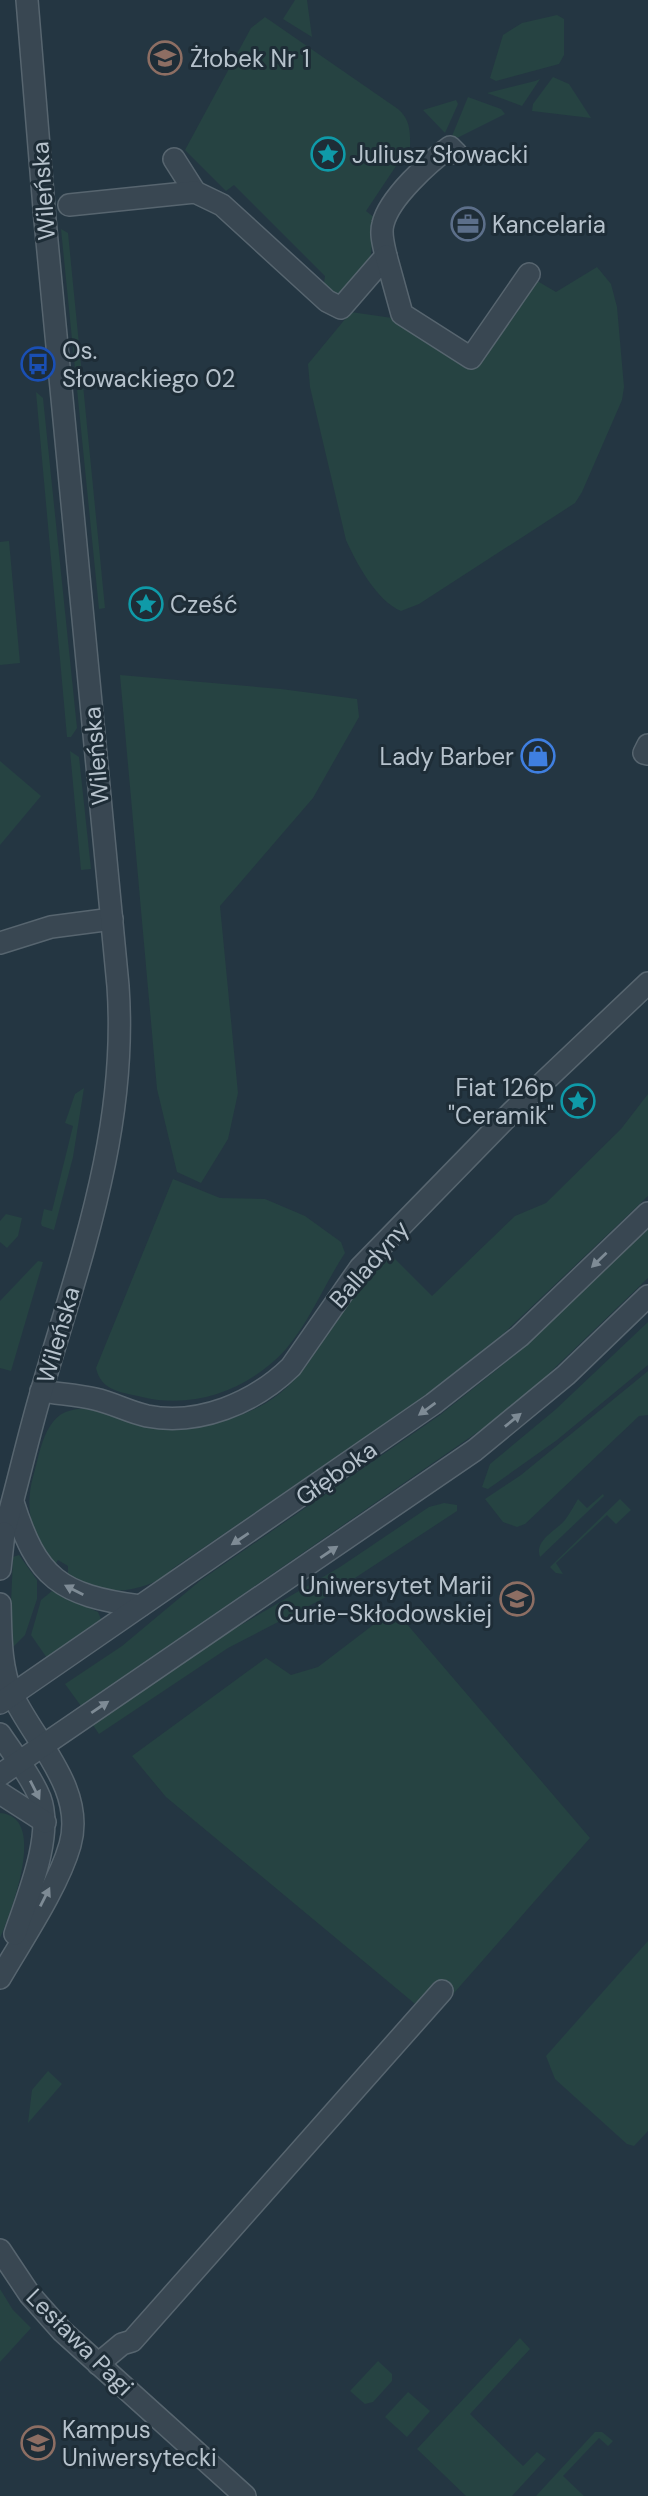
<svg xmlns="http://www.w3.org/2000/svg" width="648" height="2496" font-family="'DM Sans',sans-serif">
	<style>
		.green { fill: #264342 }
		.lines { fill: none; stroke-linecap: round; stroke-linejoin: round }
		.minor-casing { stroke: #57656f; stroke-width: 24 }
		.minor { stroke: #394752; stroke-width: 21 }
		.oneway { fill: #7e8b95 }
		.labels { text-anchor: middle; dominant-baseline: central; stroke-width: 6; stroke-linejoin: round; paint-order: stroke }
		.poi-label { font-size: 24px; fill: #b6c2cc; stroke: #1e2d37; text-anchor: start }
		.street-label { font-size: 24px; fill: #b6c2cc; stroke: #1e2d37 }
	</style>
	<rect width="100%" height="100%" fill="#243642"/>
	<g class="green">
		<path d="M295 0H307L312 37 283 19Z"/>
		<path d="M557 15 564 19V55L559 64 496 81 490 78 503 35 522 23Z"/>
		<path d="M265 17 398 109C412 121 410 135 410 153L399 152 398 163 366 211 375 218 370 261 338 296 323 290 325 276 234 185 226 191 185 150 251 28Z"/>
		<path d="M553 77 569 84 591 118 532 111 533 104Z"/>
		<path d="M540 79 522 106 487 93 535 81Z"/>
		<path d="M468 97 501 109 505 114 453 140 452 136Z"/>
		<path d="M456 100 458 104 445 133 423 110Z"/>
		<path d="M61 229 68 233 105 608 99 609Z"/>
		<path d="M597 267 611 284 617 307 624 387 622 400 582 492 575 503 419 604 401 611C376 600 357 564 346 540L310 387 308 364 351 312 399 319 471 367 534 279 556 292Z"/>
		<path d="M36 392 43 398 77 728 71 737H67Z"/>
		<path d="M9 541 20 663 0 665V542Z"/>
		<path d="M120 675 281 689 357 699 359 717 313 798 220 906 238 1093 228 1139 201 1183 177 1172 157 1089Z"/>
		<path d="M70 751 79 757 91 869 81 870Z"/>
		<path d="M0 761 41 796 0 845Z"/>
		<path d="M84 1088 73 1157 54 1230 42 1226 41 1223 44 1209 52 1211 73 1126 65 1123 75 1094Z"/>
		<path d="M648 1094V1196L503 1334 413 1405 172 1569 171 1574C131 1595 109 1596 68 1576V1566L58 1560 55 1565C32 1541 24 1509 33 1477 39 1457 42 1429 60 1415 87 1396 162 1424 195 1424 219 1425 245 1415 266 1403 310 1377 327 1328 356 1287 365 1275 376 1263 387 1251L432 1296 515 1216 546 1203 621 1129Z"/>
		<path d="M173 1179 220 1198 265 1199 305 1216 341 1242 345 1253C325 1283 310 1321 286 1349 250 1389 195 1410 142 1397 121 1392 101 1391 96 1368Z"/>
		<path d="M6 1214 22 1218 18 1236 7 1248 0 1242V1221Z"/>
		<path d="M648 1229V1278L539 1383 485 1427 81 1706 65 1684 122 1646 201 1580 440 1415 499 1368Z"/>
		<path d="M38 1261 43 1262 11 1371 0 1368V1301Z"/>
		<path d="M648 1322V1365L557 1440 488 1489 482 1487 490 1464 555 1410Z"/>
		<path d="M648 1371V1415L639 1416 525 1524 517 1527 503 1522 485 1499 521 1475Z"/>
		<path d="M603 1494 604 1496 540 1557C534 1540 556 1531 565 1520 570 1513 574 1506 578 1499L587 1508Z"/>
		<path d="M620 1499 631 1510 616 1524 607 1515 556 1563 563 1574 556 1573 550 1567Z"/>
		<path d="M444 1503 457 1505V1511L326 1597 228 1648 99 1734 93 1725 234 1629 340 1567 429 1507Z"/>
		<path d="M19 1555 37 1580V1599L25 1635 9 1651 13 1557Z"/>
		<path d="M52 1591 98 1612 101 1619 47 1658 31 1635 41 1600Z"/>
		<path d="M394 1609 590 1838 432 2018 166 1797 132 1756 266 1658 291 1675 318 1667Z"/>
		<path d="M0 1813C49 1816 10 1914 0 1938Z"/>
		<path d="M648 1941V2131L634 2146 627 2144 555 2079 546 2056Z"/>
		<path d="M48 2071 62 2084 28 2123 32 2090Z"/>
		<path d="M0 2289 13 2310 31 2328 0 2362Z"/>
		<path d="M520 2338 530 2349 470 2414 523 2466 537 2452 546 2459 512 2496H466L417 2449Z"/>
		<path d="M378 2361 392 2374V2381L373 2402 365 2404 350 2391Z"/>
		<path d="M408 2392 430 2411 407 2437 385 2417Z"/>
		<path d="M595 2432H602L613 2441 608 2446 599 2438 563 2476 584 2496H536Z"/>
	</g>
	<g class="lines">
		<defs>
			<g id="minor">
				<path d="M174 159 195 192"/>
				<path d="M69 205 195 192 222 205 327 301 341 308 386 256C384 246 380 234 383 224 389 198 429 162 450 147L456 153"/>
				<path d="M386 256 402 314 471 358 529 274"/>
				<path d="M648 745 644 753 648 754"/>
				<path d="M0 943 51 927 112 919"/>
				<path d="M41 1391C59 1394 78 1395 95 1399 113 1403 129 1412 147 1416 199 1426 254 1403 291 1367L360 1268 513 1111 648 983"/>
				<path d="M13 1502C37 1579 60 1595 140 1606"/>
				<path d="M0 1546C16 1493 27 1439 43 1386 82 1253 128 1127 118 986L45 220 27 0"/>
				<path d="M0 1569 4 1533"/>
				<path d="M0 1604C1 1634 0 1666 12 1694 34 1741 86 1789 70 1845 58 1887 22 1940 0 1978"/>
				<path d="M0 1703 433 1404 520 1336 648 1213"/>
				<path d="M0 1734C14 1755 31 1776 40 1798 54 1835 27 1898 15 1934"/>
				<path d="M0 1775 475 1450 566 1375 648 1296"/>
				<path d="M0 1793 45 1822"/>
				<path d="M0 2250 30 2295 62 2331 245 2496"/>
				<path d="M98 2364 122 2344 132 2341 442 1991"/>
			</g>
		</defs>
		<use href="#minor" class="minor-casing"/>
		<use href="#minor" class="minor"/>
	</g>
	<defs><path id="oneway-solid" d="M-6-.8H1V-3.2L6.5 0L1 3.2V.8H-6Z" transform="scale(1.75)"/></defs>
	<g class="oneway">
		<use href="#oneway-solid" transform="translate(599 1260) rotate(136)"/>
		<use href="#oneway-solid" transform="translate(427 1409) rotate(144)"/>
		<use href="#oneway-solid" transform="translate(513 1420) rotate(-39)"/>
		<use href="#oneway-solid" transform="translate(240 1539) rotate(146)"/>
		<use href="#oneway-solid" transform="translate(329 1552) rotate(-34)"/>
		<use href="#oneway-solid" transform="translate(74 1590) rotate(-153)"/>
		<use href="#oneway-solid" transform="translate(100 1707) rotate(-34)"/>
		<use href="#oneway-solid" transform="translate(35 1790) rotate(63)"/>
		<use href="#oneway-solid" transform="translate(45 1897) rotate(-63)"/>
	</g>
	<defs>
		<symbol id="school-ring" viewBox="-11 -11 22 22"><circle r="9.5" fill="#1e2d37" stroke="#8d6e63" stroke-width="1.5"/><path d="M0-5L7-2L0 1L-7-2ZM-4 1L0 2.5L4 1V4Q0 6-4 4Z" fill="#8d6e63"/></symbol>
		<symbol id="sight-ring" viewBox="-11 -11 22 22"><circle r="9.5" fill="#1e2d37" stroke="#0f9aa8" stroke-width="1.5"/><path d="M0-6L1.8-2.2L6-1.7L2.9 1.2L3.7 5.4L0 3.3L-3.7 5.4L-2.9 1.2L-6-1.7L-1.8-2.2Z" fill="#0f9aa8"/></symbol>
		<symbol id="office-ring" viewBox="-11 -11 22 22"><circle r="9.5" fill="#1e2d37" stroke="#5c6f8a" stroke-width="1.5"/><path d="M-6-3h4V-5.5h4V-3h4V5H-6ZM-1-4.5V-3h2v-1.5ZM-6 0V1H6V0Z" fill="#5c6f8a"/></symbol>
		<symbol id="bus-ring" viewBox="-11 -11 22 22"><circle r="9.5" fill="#1e2d37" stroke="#1a4fb4" stroke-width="1.5"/><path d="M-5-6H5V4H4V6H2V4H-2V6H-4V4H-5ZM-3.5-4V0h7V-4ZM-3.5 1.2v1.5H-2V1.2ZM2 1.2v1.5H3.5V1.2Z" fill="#1a4fb4"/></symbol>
		<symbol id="shop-ring" viewBox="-11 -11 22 22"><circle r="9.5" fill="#1e2d37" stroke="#3f7fe0" stroke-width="1.5"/><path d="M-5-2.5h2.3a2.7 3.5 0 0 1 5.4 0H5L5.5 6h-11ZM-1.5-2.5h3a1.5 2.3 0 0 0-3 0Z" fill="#3f7fe0"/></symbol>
		<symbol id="university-ring" viewBox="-11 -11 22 22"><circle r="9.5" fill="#1e2d37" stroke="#8d6e63" stroke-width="1.5"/><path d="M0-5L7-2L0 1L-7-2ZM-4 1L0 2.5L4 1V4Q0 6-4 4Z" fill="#8d6e63"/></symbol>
	</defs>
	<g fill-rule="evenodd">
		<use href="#school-ring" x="146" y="39" width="38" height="38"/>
		<use href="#sight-ring" x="309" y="135" width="38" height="38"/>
		<use href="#office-ring" x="449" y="205" width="38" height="38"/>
		<use href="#bus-ring" x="19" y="345" width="38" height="38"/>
		<use href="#sight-ring" x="127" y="585" width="38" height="38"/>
		<use href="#shop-ring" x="519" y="737" width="38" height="38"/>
		<use href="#sight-ring" x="559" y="1082" width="38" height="38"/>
		<use href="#university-ring" x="498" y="1580" width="38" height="38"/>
		<use href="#university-ring" x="19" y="2424" width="38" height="38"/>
	</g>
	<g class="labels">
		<g class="poi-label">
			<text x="190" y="58">Żłobek Nr 1</text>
			<text x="352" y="154">Juliusz Słowacki</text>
			<text x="492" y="224">Kancelaria</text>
			<text x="62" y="350">Os.<tspan x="62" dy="28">Słowackiego 02</tspan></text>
			<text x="170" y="604">Cześć</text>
			<text x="514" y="756" text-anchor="end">Lady Barber</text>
			<text x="554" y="1087" text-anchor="end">Fiat 126p<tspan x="554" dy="28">"Ceramik"</tspan></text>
			<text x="492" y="1585" text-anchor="end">Uniwersytet Marii<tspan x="492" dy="28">Curie-Skłodowskiej</tspan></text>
			<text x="62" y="2429">Kampus<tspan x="62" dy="28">Uniwersytecki</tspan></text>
		</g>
		<g class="street-label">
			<text transform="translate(43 191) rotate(-94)">Wileńska</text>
			<text transform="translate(96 756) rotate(-95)">Wileńska</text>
			<text transform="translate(369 1264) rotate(-49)">Balladyny</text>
			<text transform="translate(58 1335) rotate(-74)">Wileńska</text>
			<text transform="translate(336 1473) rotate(-35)">Głęboka</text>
			<text transform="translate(80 2342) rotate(45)">Lesława Pagi</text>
		</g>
	</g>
</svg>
